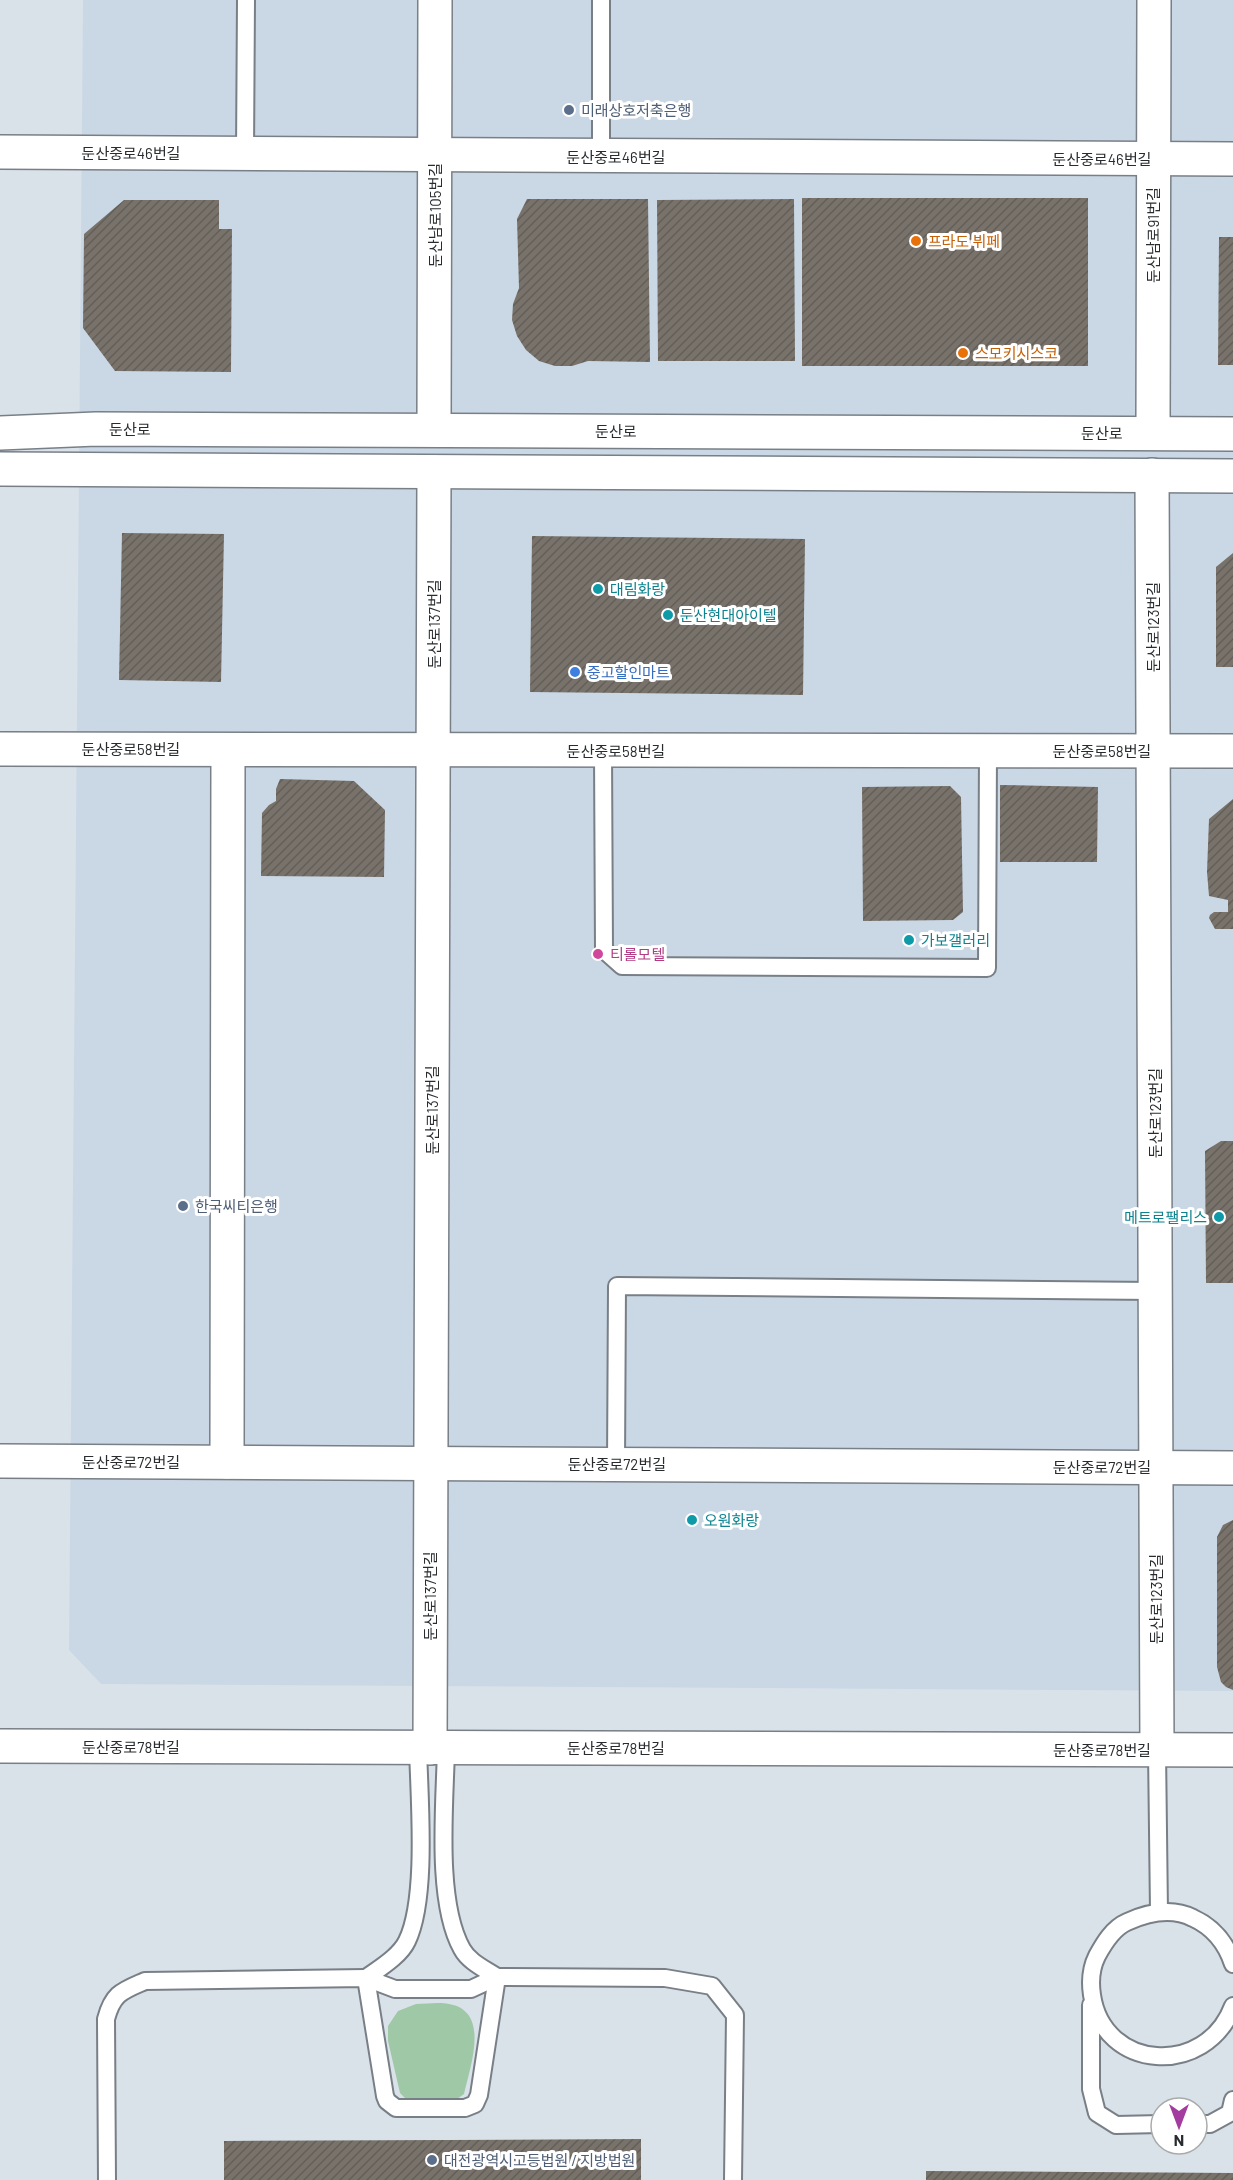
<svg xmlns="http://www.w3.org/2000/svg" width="1233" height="2180" font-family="Barlow,'Noto Sans KR',sans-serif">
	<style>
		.built { fill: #cad8e5 }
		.grass { fill: #9fc8a7 }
		.building { fill: url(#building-hatch) }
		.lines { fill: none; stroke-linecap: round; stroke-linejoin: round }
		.service-casing { stroke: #787f86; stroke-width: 20 }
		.minor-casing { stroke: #787f86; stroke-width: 36 }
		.tertiary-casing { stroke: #787f86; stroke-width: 36 }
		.secondary-casing { stroke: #787f86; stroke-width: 36 }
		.service { stroke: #fff; stroke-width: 16 }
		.minor { stroke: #fff; stroke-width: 33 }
		.tertiary { stroke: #fff; stroke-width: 33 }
		.secondary { stroke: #fff; stroke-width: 33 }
		.service-dot { fill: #5c6f8a; stroke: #fff; stroke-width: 2 }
		.food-dot { fill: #e8710a; stroke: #fff; stroke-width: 2 }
		.culture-dot { fill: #0f9aa8; stroke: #fff; stroke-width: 2 }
		.shop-dot { fill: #3f7fe0; stroke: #fff; stroke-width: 2 }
		.hotel-dot { fill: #d1479c; stroke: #fff; stroke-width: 2 }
		.labels { text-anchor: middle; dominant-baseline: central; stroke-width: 6; stroke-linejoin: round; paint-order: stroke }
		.service-label { font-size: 15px; fill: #4e5e75; stroke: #fff; text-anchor: start }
		.street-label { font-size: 15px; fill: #292c2e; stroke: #fff }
		.food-label { font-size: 15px; fill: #c56008; stroke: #fff; text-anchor: start }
		.culture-label { font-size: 15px; fill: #0d838f; stroke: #fff; text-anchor: start }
		.shop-label { font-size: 15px; fill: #366cbe; stroke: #fff; text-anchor: start }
		.hotel-label { font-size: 15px; fill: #b23c85; stroke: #fff; text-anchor: start }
	</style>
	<defs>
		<pattern id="building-hatch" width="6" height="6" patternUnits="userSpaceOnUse" patternTransform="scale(1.5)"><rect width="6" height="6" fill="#78726b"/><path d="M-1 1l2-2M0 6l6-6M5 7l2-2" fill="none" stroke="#625e58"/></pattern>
	</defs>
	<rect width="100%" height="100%" fill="#dae2e9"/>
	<path class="built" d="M83 0H1233V1691L101 1684 69 1650Z"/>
	<path class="grass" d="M416 2004C426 2004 439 2002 449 2004 491 2011 470 2067 464 2094L457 2099H406L400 2093 388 2041V2026L398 2011Z"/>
	<g class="building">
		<rect x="802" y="198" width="286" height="168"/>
		<path d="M527 199H648L650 362 588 361 572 366H555L539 361 526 350 517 336 512 320 513 304 519 288 517 219Z"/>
		<path d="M794 199 795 361H658L657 200Z"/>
		<path d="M124 200H219V229H232L231 372 115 371 83 328 84 234Z"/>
		<path d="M1219 237H1233V365H1218Z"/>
		<path d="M122 533 224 534 221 682 119 680Z"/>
		<path d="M532 536 805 539 803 695 530 692Z"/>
		<path d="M1233 553V667H1216V567Z"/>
		<path d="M280 779 354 781 385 810 384 877 261 876 262 813 269 805 276 801V789Z"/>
		<path d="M1000 785 1098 787 1097 862H1000Z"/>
		<path d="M950 786 961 797 963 912 953 920 863 921 862 787Z"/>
		<path d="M1233 799V929H1215L1209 918 1210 915 1214 912H1228V900L1209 896 1207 872 1209 819Z"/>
		<path d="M1221 1141H1233V1283H1206L1205 1151Z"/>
		<path d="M1233 1520V1690L1226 1687 1221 1682 1217 1667V1537L1223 1525Z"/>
		<path d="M641 2139V2180H224V2141Z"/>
		<path d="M926 2171 1233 2173V2180H926Z"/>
	</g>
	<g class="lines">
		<defs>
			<g id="service">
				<path d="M601 0V157"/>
				<path d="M245 153 246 0"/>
				<path d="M603 751 604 950 622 966 987 968 988 751"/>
				<path d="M616 1464 617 1286 1155 1291"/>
				<path d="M418 1747C419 1796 428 1898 407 1941 400 1956 380 1968 366 1978L385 2096 387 2101 396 2108H465L475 2104 479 2095 497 1977C485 1969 469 1962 462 1949 435 1901 445 1802 446 1748"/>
				<path d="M1157 1750 1159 1912"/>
				<path d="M1233 1964C1226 1943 1213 1927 1193 1918 1171 1907 1147 1913 1127 1922 1113 1928 1104 1943 1097 1956 1091 1968 1090 1982 1092 1995 1103 2071 1206 2078 1233 2006"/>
				<path d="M1091 2005V2089L1097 2113 1116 2125 1161 2124"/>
				<path d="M1197 2124H1210L1230 2113 1233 2100"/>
				<path d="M107 2180 106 2019C113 1993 122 1991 145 1981L366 1978 395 1989H471L497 1977 665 1978 712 1986 735 2015 733 2180"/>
			</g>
			<g id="minor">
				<path d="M0 152 1233 159"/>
				<path d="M434 430 435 0"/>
				<path d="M1153 433 1154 0"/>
				<path d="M1152 475 1157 1750"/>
				<path d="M0 749 1233 751"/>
				<path d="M0 1461 1233 1468"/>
				<path d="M227 1462 228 750"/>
				<path d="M430 1748 434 472"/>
			</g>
			<path id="tertiary" d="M0 1746 1233 1750"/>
			<g id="secondary">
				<path d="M0 433 96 429 1233 434"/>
				<path d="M0 469 1233 476"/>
			</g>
		</defs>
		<use href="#service" class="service-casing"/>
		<use href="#minor" class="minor-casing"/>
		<use href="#tertiary" class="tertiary-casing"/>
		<use href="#secondary" class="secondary-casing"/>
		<use href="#service" class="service"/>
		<use href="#minor" class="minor"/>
		<use href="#tertiary" class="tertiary"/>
		<use href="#secondary" class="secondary"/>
	</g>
	<g class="service-dot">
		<circle cx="569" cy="110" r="6"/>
		<circle cx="183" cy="1206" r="6"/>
		<circle cx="432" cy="2160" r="6"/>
	</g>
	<g class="food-dot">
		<circle cx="916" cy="241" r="6"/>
		<circle cx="963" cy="353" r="6"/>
	</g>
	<g class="culture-dot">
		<circle cx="598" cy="589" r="6"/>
		<circle cx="668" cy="615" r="6"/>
		<circle cx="909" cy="940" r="6"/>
		<circle cx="1219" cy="1217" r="6"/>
		<circle cx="692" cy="1520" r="6"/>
	</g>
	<circle class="shop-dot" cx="575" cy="672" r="6"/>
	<circle class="hotel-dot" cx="598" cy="954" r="6"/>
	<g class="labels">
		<g class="service-label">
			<text x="581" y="110">미래상호저축은행</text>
			<text x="195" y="1206">한국씨티은행</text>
			<text x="444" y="2160">대전광역시고등법원 / 지방법원</text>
		</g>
		<g class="street-label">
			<text x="131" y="153">둔산중로46번길</text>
			<text x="616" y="157">둔산중로46번길</text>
			<text x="1102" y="159">둔산중로46번길</text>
			<text transform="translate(435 215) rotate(-90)">둔산남로105번길</text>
			<text transform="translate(1153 235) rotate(-90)">둔산남로91번길</text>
			<text x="130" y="429">둔산로</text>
			<text x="616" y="431">둔산로</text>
			<text x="1102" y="433">둔산로</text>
			<text transform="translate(434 624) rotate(-90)">둔산로137번길</text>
			<text transform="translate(1153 627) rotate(-90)">둔산로123번길</text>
			<text x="131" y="749">둔산중로58번길</text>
			<text x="616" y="751">둔산중로58번길</text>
			<text x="1102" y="751">둔산중로58번길</text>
			<text transform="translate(432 1110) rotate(-90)">둔산로137번길</text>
			<text transform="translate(1155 1113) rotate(-90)">둔산로123번길</text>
			<text x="131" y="1462">둔산중로72번길</text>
			<text x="617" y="1464">둔산중로72번길</text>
			<text x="1102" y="1467">둔산중로72번길</text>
			<text transform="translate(430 1596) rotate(-90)">둔산로137번길</text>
			<text transform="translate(1156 1599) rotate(-90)">둔산로123번길</text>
			<text x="131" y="1747">둔산중로78번길</text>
			<text x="616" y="1748">둔산중로78번길</text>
			<text x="1102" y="1750">둔산중로78번길</text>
		</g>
		<g class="food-label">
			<text x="928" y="241">프라도 뷔페</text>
			<text x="975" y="353">스모키시스코</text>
		</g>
		<g class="culture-label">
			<text x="610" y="589">대림화랑</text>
			<text x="680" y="615">둔산현대아이텔</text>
			<text x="921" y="940">가보갤러리</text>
			<text x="1207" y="1217" text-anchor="end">메트로팰리스</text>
			<text x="704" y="1520">오원화랑</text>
		</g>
		<g class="shop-label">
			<text x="587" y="672">중고할인마트</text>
		</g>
		<g class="hotel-label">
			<text x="610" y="954">티롤모텔</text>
		</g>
	</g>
	<g transform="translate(1179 2126) rotate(180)"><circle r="28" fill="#ffffff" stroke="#a9abab" stroke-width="1.5"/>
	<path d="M0-4.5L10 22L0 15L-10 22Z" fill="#a43c9f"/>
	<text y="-9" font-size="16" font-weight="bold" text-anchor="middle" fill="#292c2e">N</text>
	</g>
</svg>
